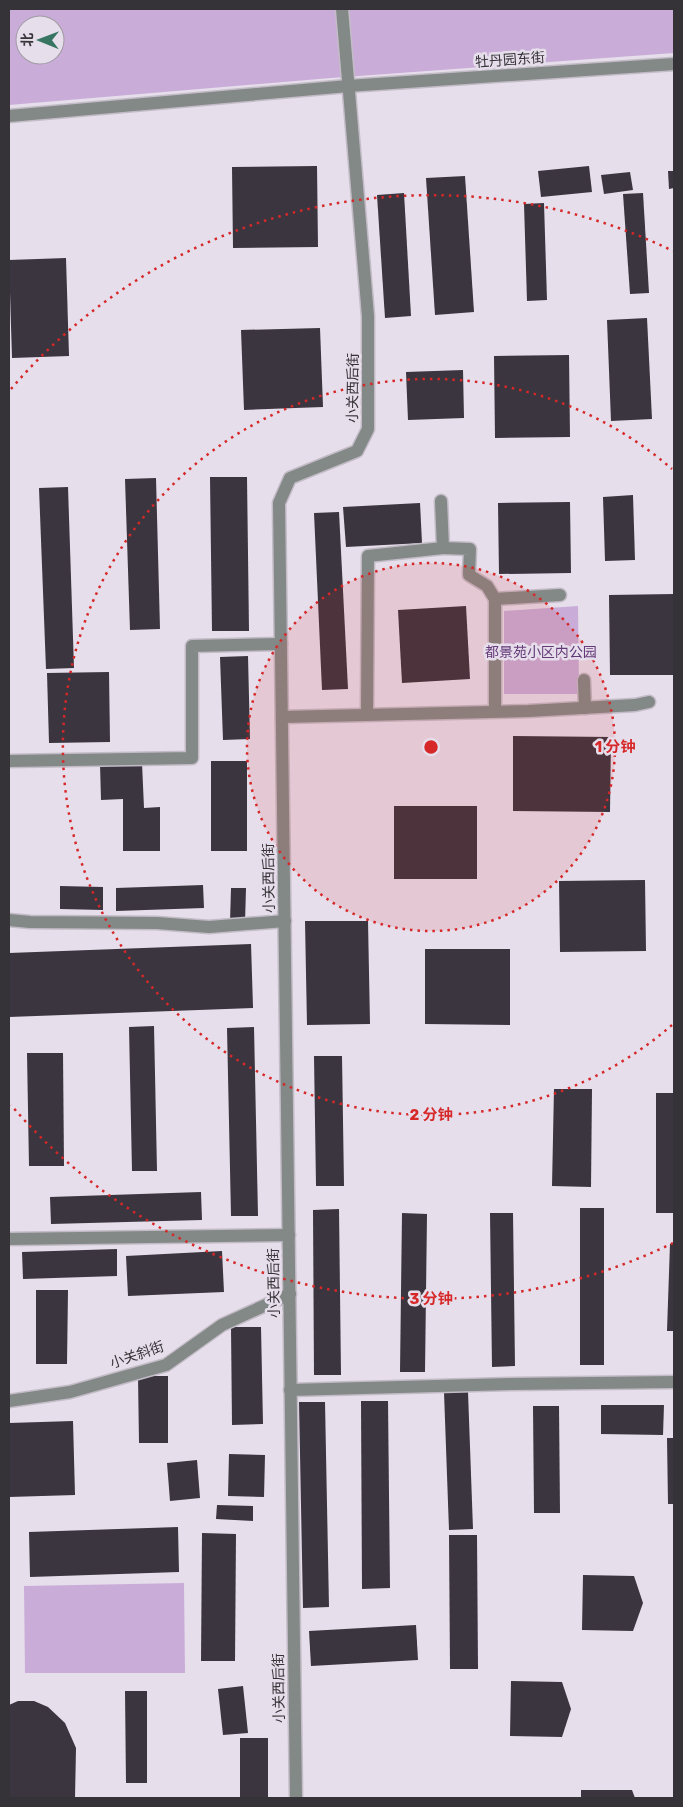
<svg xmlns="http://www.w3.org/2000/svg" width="683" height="1807" font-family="Rubik,'Noto Sans SC',sans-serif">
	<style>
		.park { fill: #c9add8; fill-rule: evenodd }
		.building { fill: #3b353f }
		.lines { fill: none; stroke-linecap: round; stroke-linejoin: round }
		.minor-casing { stroke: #c3bcc7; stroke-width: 15 }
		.minor { stroke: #838987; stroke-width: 12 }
		.ring { fill: none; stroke: #d62828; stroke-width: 2.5; stroke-dasharray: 2.5 5 }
		.labels { text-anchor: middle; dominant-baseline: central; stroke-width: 5; stroke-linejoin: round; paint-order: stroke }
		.street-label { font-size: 14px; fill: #363338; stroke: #e6deeb }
		.park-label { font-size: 14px; fill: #643978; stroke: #e6deeb }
		.centre { fill: #d62828; stroke: #e6deeb; stroke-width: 2.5 }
		.ring-label { font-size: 15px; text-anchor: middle; font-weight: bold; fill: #d62828; stroke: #e6deeb; stroke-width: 5; stroke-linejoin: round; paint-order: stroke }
	</style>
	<rect width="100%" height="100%" fill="#e6deeb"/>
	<g class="park">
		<path d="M9 9H674V53L331 78 9 105ZM25 25H55V55H25Z"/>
		<path d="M578 606 579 694H504V611Z"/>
		<path d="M184 1583 185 1673H25L24 1586Z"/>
	</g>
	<g class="building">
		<path d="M317 166 318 247 233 248 232 167Z"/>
		<path d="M589 166 592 192 541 197 538 171Z"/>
		<path d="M668 171H674V188L669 189Z"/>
		<path d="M630 172 633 190 604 194 601 175Z"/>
		<path d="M465 176 474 312 435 315 426 178Z"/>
		<path d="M404 193 411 316 385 318 377 195Z"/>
		<path d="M643 193 649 293 630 294 623 194Z"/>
		<path d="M544 203 547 300 527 301 524 204Z"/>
		<path d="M66 258 69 356 12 358 9 260Z"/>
		<path d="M647 318 652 419 611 421 607 320Z"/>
		<path d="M320 328 323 407 244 410 241 330Z"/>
		<path d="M569 355 570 437 495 438 494 356Z"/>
		<path d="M463 370 464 418 408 420 406 372Z"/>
		<path d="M210 477H247L249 631H212Z"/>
		<path d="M156 478 160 629 130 630 125 479Z"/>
		<path d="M68 487 74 668 46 669 39 488Z"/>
		<path d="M633 495 635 560 605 561 603 497Z"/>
		<path d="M570 502 571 573 499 574 498 503Z"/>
		<path d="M420 503 422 543 346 547 343 507Z"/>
		<path d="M339 512 348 689 322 690 314 513Z"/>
		<path d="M674 594V675H610L609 595Z"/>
		<path d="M466 606 470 679 402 683 398 610Z"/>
		<path d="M248 656 250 739 223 740 220 657Z"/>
		<path d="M109 672 110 742 49 743 47 673Z"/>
		<path d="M513 736 611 737 610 812 513 811Z"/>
		<rect x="211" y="761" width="36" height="90"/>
		<path d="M142 763 144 808 160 807V851H123V799L101 800 100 764Z"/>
		<rect x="394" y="806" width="83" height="73"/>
		<path d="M645 880 646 951 560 952 559 881Z"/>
		<path d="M203 885 204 908 116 911V888Z"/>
		<path d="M60 886 103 887V910L60 909Z"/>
		<path d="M231 888H246L245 923H230Z"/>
		<path d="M305 921H368L370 1024 307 1025Z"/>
		<path d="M251 944 253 1008 9 1017V953Z"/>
		<path d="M425 949H510V1025L425 1024Z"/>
		<path d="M154 1026 157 1171H132L129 1027Z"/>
		<path d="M254 1027 258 1216H231L227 1028Z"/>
		<path d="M27 1053H63L64 1166H29Z"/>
		<path d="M314 1056H342L344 1186H316Z"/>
		<path d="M554 1089H592L591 1187 552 1186Z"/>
		<rect x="656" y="1093" width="18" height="120"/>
		<path d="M201 1192 202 1220 51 1224 50 1197Z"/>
		<rect x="580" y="1208" width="24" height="157"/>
		<path d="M339 1209 341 1375H314L313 1210Z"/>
		<path d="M402 1213 427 1214 425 1372H400Z"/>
		<path d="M490 1213H513L515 1366 492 1367Z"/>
		<path d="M670 1244H674V1331H667Z"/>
		<path d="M117 1249V1276L23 1279 22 1252Z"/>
		<path d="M222 1251 224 1292 128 1296 126 1256Z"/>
		<path d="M36 1290H68L67 1364H36Z"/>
		<path d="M231 1327H261L263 1424 232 1425Z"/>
		<path d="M138 1376H168V1443H139Z"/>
		<path d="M444 1392H468L473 1529 449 1530Z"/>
		<path d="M361 1401H388L390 1588 362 1589Z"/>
		<path d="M299 1402H325L329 1607 303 1608Z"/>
		<path d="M601 1405H664L663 1435 601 1434Z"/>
		<path d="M533 1406H559L560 1513H534Z"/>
		<path d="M73 1421 75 1495 9 1497V1423Z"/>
		<path d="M667 1438H674V1504H668Z"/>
		<path d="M229 1454 265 1455 264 1497 228 1496Z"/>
		<path d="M197 1460 200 1498 170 1501 167 1463Z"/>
		<path d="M217 1505 253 1506V1521L216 1519Z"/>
		<path d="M178 1527 179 1572 30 1577 29 1532Z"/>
		<path d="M202 1533 236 1534 235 1661H201Z"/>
		<path d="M449 1535H477L478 1669H450Z"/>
		<path d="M583 1575 634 1576 643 1603 633 1631 582 1630Z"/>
		<path d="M416 1625 418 1660 311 1666 309 1631Z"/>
		<path d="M511 1681 562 1682 571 1709 562 1737 510 1736Z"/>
		<path d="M243 1686 248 1733 223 1735 218 1689Z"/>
		<path d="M125 1691H147V1783H126Z"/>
		<path d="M18 1701H34L48 1707 65 1723 76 1748 75 1798H9V1705Z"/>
		<rect x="240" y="1738" width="28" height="60"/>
		<path d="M581 1790H632L635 1798H581Z"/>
	</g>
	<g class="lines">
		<defs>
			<g id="minor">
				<path d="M9 116 348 86 674 64"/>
				<path d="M443 548 470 549 469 575 487 586 495 599 560 595"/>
				<path d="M584 680 585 708"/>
				<path d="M495 711V599"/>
				<path d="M367 714 368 556 443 548 441 501"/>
				<path d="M282 717 528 711 635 705 649 702"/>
				<path d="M9 761 192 758V646L281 644"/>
				<path d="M9 920 30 922 157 923 209 927 285 921"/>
				<path d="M9 1239 289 1235"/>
				<path d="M290 1390 512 1384 674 1382"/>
				<path d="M9 1401 70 1392 166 1365 222 1325 290 1294"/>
				<path d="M296 1798 279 503 290 478 357 451 368 429V316L342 9"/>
			</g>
		</defs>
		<use href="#minor" class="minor-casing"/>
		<use href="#minor" class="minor"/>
	</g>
	<circle cx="431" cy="747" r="184" fill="#d62828" fill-opacity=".12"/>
	<g class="ring">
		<circle cx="431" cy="747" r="184"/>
		<path d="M672 1025A368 368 0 1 1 672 469"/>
		<path d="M673 1243A552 552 0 0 1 11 1105M11 389A552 552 0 0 1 673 251"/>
	</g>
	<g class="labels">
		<g class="street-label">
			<text transform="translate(510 60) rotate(-4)">牡丹园东街</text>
			<text transform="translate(353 388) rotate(-89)">小关西后街</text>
			<text transform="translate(269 878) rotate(-91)">小关西后街</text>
			<text transform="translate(274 1283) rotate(-91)">小关西后街</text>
			<text transform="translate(137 1355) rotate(-19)">小关斜街</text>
			<text transform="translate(279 1688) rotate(-91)">小关西后街</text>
		</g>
		<g class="park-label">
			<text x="541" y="652">都景苑小区内公园</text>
		</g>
	</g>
	<circle cx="431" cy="747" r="8" class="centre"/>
	<g class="ring-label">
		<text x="615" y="752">1 分钟</text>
		<text x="431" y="1120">2 分钟</text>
		<text x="431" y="1304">3 分钟</text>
	</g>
	<rect width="683" height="1807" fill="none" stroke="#363338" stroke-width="20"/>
	<g transform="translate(40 40) rotate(271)"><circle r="24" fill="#e6deeb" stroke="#a09aa3"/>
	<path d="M0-4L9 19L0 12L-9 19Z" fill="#377562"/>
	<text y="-8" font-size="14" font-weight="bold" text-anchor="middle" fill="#363338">北</text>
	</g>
</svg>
